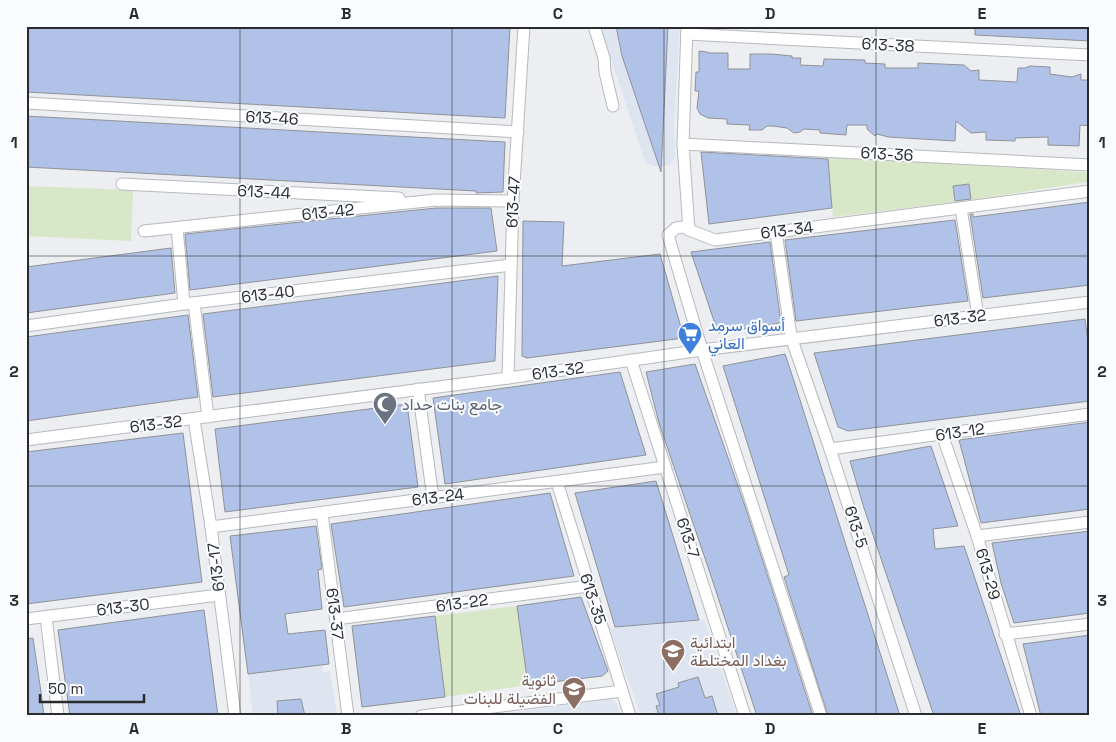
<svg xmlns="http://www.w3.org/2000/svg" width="1116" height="742" font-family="'Space Grotesk',Vazirmatn,sans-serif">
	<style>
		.built { fill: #dfe5f0 }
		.green { fill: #d8e7c8 }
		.building { fill: #b0c2e7; stroke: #909296 }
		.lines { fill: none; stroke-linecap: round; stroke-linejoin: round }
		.minor-casing { stroke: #b7b9bd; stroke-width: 13 }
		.minor { stroke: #fff; stroke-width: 11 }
		.grid { fill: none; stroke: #2a2b2d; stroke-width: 1; stroke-opacity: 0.55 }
		.labels { text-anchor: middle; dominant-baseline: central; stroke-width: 4; stroke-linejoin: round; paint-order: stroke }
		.street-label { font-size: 16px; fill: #2a2b2d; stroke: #fafcff }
		.shop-label { font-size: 16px; fill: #366cbe; stroke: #fafcff; text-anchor: start }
		.worship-label { font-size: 16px; fill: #5b616d; stroke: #fafcff; text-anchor: start }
		.education-label { font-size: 16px; fill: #785e54; stroke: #fafcff; text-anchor: start }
		.neatline { fill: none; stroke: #2a2b2d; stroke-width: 2 }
		.grid-label { font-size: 16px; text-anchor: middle; font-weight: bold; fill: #2a2b2d }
	</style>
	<rect width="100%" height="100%" fill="#eceef2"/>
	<g class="built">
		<path d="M600 26H680L674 126 675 156 671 164 663 166H653L645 162Z"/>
		<path d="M704 619 737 716H641L609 628Z"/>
		<path d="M322 665 323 672 330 671 337 716H253L248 674Z"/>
		<path d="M610 699 613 700 617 704 621 716H486Z"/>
	</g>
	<g class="green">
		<path d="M828 156 1082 172 1087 173 1090 178 1087 182 971 200 969 184 954 186 955 202 833 217Z"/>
		<path d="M26 186 133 190 131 241 26 236Z"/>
		<path d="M517 606 528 685 445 697 435 616Z"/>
	</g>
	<g class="building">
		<path d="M26 26 510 27 505 118 26 92Z"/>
		<path d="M616 26H668L661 172 622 56Z"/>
		<path d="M975 26H1090V41L975 35Z"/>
		<path d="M699 51 707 52 709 53H728V69H750V54H771L792 56V58H801L800 65 823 66 824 59 865 60V63L885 64V68H918V63L964 65 971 71 979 70V80L1017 82 1018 68H1025L1030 66 1050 67V74L1072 77 1081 74V80H1090V126L1080 125 1079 146 1048 145V137L1015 138V141L986 140V132L971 133 956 121 955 141 888 137 877 134 875 136 867 129V125H847L846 135 820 133V130L804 129 800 132 794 133 787 128 773 126H767L762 130H749L750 125 727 124V119L708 118 700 114 697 108 699 91H695L696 72H699Z"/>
		<path d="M26 116 505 142 503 192 476 193V191L26 167Z"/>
		<path d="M701 152 828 159 832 208 709 224Z"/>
		<path d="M969 184 971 199 955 201 953 186Z"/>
		<path d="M1090 202V285L983 298 970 214H973V217Z"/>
		<path d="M436 208H491L497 251 190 290 185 234Z"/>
		<path d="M955 220 968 301 796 321 785 240Z"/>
		<path d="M523 221 564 222 562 266 660 254 684 338 527 358 522 356Z"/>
		<path d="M770 242 781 323 718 333 691 252Z"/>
		<path d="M171 248 175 293 26 313V267Z"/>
		<path d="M498 276 495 361 213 397 203 314Z"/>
		<path d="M188 315 198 397 26 421V337Z"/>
		<path d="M1085 319 1090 358V401L848 431 838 427 814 353Z"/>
		<path d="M785 354 794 381 900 716H828L784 577 789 575 723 366Z"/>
		<path d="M695 364 745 506 813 716H757L710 573 659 423 646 372Z"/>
		<path d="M620 372 646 455 445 484 433 398Z"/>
		<path d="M407 404 418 487 225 512 215 429Z"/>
		<path d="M1090 422V509L981 523 959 440Z"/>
		<path d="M183 433 202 582 26 604V452Z"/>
		<path d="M931 446 958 526 933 529 935 549 964 546 1021 716H934L864 508 850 461Z"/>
		<path d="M656 481 699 620 615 627 575 493Z"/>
		<path d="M550 493 574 576 344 607 331 524Z"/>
		<path d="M316 526 322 569 318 570 322 609 285 614 288 634 325 630 329 664 248 674 230 536Z"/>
		<path d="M1090 531V613L1014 623 1001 583 992 543Z"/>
		<path d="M581 597 608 671 602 676 528 685 517 606Z"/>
		<path d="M204 610 218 716H70L58 630Z"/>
		<path d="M435 616 445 697 362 707 352 626Z"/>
		<path d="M1090 635V716H1041L1023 644Z"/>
		<path d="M33 638 41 692 44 716H26V639Z"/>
		<path d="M698 677 705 698 712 696 718 716H659L656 706 660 705 656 694 679 687 678 683Z"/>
		<path d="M301 699 305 716H278L277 701Z"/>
	</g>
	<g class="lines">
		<defs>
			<g id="minor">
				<path d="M594 26 604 58 605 72 613 106"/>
				<path d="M687 26 683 144 689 230 715 240 1090 191"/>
				<path d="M687 34 1090 55"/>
				<path d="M26 103 518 132"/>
				<path d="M683 144 1090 165"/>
				<path d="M122 184 399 198"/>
				<path d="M961 208 978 316"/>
				<path d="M177 228 184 304"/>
				<path d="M689 230 683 227 676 228 668 235 702 350 821 716"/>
				<path d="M144 231 436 200 513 201"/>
				<path d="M776 232 789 323 792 340 830 449 916 716"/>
				<path d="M194 303 208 417"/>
				<path d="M26 326 184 304 511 265"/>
				<path d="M631 360 745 716"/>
				<path d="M508 378 513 201 524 26"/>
				<path d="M418 389 433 498"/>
				<path d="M194 419 211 527 235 716"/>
				<path d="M942 434 977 536 1031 716"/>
				<path d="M26 440 508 378 702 350 1090 302"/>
				<path d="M830 449 1090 414"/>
				<path d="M557 482 630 716"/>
				<path d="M322 513 348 716"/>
				<path d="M211 527 665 467"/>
				<path d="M977 536 1090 522"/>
				<path d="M46 617 58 716"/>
				<path d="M26 619 219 595"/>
				<path d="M336 619 589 586"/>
				<path d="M1005 634 1090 624"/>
				<path d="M421 716 622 691"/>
			</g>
		</defs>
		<use href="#minor" class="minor-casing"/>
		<use href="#minor" class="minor"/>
	</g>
	<path class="grid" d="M240 26V716M452 26V716M664 26V716M876 26V716M26 256H1090M26 486H1090"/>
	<defs>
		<symbol id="supermarket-pin" viewBox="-11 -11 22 30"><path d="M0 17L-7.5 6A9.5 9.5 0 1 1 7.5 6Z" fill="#3f7fe0" stroke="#fafcff"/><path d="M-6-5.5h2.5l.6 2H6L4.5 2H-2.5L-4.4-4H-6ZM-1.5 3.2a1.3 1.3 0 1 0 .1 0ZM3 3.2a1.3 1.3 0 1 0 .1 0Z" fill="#fff"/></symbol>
		<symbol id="mosque-pin" viewBox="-11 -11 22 30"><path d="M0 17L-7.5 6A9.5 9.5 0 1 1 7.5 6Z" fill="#6b7280" stroke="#fafcff"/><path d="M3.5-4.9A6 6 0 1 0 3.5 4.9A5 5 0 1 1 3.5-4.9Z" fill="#fff"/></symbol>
		<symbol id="school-pin" viewBox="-11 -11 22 30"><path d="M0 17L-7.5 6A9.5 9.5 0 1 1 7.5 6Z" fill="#8d6e63" stroke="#fafcff"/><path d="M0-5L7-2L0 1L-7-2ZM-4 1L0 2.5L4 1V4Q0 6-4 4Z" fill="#fff"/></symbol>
	</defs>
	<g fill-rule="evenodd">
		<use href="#supermarket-pin" x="676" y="320" width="28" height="38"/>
		<use href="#mosque-pin" x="371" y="390" width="28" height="38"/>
		<use href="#school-pin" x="659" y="637" width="28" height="38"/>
		<use href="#school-pin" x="560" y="675" width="28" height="38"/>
	</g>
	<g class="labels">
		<g class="street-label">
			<text transform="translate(888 45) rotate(3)">613-38</text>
			<text transform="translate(272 118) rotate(3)">613-46</text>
			<text transform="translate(887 154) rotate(3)">613-36</text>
			<text transform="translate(264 192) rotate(3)">613-44</text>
			<text transform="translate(513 202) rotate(-87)">613-47</text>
			<text transform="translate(328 212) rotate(-6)">613-42</text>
			<text transform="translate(787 230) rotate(-7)">613-34</text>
			<text transform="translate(268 294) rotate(-7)">613-40</text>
			<text transform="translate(960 318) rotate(-7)">613-32</text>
			<text transform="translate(558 371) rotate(-8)">613-32</text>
			<text transform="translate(156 424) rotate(-7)">613-32</text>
			<text transform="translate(960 432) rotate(-8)">613-12</text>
			<text transform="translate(438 497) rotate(-7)">613-24</text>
			<text transform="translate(856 527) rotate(72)">613-5</text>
			<text transform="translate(688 538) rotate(72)">613-7</text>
			<text transform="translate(216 567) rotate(-97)">613-17</text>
			<text transform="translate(988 574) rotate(74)">613-29</text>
			<text transform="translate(593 599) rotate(72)">613-35</text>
			<text transform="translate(462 603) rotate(-8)">613-22</text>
			<text transform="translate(123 607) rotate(-7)">613-30</text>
			<text transform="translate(335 614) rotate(83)">613-37</text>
		</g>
		<g class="shop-label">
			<text x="708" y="325">أسواق سرمد<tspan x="708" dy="18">العاني</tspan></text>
		</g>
		<g class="worship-label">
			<text x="402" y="404">جامع بنات حداد</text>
		</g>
		<g class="education-label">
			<text x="690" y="642">ابتدائية<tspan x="690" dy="18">بغداد المختلطة</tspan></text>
			<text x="556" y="680" text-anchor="end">ثانوية<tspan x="556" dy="18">الفضيلة للبنات</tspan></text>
		</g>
	</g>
	<rect width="1116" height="742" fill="none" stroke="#fafcff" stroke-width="55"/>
	<path d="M40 694v8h104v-8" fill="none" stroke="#2a2b2d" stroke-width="2.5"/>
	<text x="48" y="694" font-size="15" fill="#2a2b2d" stroke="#fafcff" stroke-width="4" paint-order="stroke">50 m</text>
	<rect x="28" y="28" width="1060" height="686" class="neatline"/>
	<g class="grid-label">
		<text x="134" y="19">A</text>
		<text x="346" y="19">B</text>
		<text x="558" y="19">C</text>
		<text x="770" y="19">D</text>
		<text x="982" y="19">E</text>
		<text x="14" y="148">1</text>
		<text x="1102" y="148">1</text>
		<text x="14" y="377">2</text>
		<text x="1102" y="377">2</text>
		<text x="14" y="606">3</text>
		<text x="1102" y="606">3</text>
		<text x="134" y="734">A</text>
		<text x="346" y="734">B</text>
		<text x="558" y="734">C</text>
		<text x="770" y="734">D</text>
		<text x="982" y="734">E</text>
	</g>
</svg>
